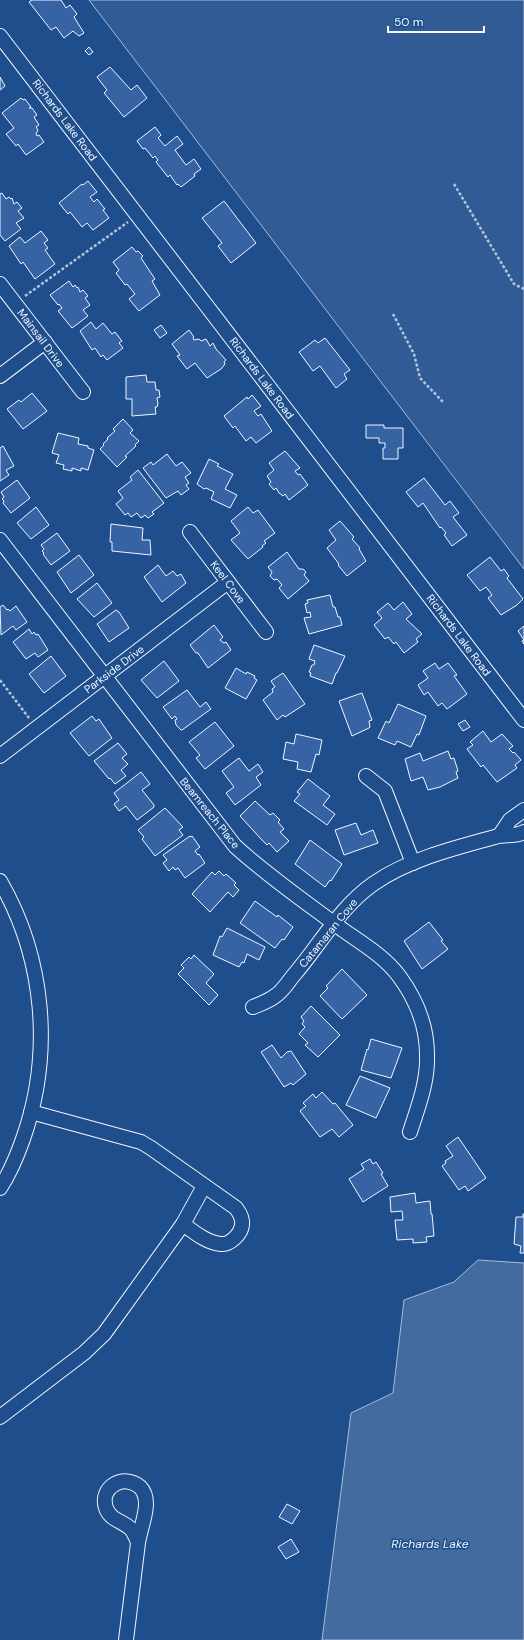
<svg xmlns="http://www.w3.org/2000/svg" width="524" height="1640" font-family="'DM Sans',sans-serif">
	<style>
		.built { fill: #305b95; stroke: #a8bbd7 }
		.water { fill: #446ba0; stroke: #a8bbd7 }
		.building { fill: #3563a3; stroke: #f2f6ff }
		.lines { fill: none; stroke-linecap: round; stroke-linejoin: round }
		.minor-casing { stroke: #f2f6ff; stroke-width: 16 }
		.path { stroke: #b3c4dc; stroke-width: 2.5; stroke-dasharray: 3 2; stroke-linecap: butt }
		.minor { stroke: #1f4e8c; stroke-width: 14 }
		.labels { text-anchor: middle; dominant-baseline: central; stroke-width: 3; stroke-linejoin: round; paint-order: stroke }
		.street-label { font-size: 11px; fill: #f2f6ff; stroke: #1f4e8c }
		.water-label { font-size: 12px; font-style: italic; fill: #f2f6ff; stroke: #1f4e8c }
	</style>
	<rect width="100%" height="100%" fill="#1f4e8c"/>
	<path class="built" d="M89 0H524V569Z"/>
	<path class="water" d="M478 1260 524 1263V1640H322L351 1413 393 1393 404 1300 454 1282Z"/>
	<g class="building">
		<path d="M32 0H61L66 8 70 5 77 14 74 17 84 33 79 36 73 31 64 38 56 27 51 30 29 2Z"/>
		<path d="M89 47 93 52 89 55 85 51Z"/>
		<path d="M110 67 131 90 137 85 147 98 124 117 104 93 107 90 97 77Z"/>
		<path d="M0 77 5 86 0 90Z"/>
		<path d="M21 98 23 100 25 99 31 107 29 108H32L37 115 34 117 39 125 36 127 38 130 36 134 37 136 39 135 44 142 26 155 18 144 16 146 6 134 14 128 2 113Z"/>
		<path d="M155 127 161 135 158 138 165 146 177 136 183 144 175 150 186 165 194 159 201 169 194 174 195 176 181 187 178 184 177 185 170 175 168 177 156 162 158 160 155 156 153 158 145 148 143 149 137 141Z"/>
		<path d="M88 181 97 192 90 197 94 202 97 199 105 209 103 210 109 218 93 230 87 223 82 227 70 212 68 214 59 203 82 184 83 185Z"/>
		<path d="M2 193 6 199 9 197 11 199 12 198 14 204 17 202 22 208 18 211 24 218 16 223 21 229 5 241 0 235V194Z"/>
		<path d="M224 201 256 243 231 263 218 246 222 243 202 218Z"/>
		<path d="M41 231 48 240 44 243 48 248 45 250 55 264 35 279 23 262 21 264 9 246 20 237 25 243Z"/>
		<path d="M132 247 136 252 138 251 143 256 141 258 155 279 152 281 160 295 139 311 129 299 135 294 127 284 125 285 116 273 119 270 113 262Z"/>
		<path d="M69 281 73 287 75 285 77 288 78 287 80 292 83 290 88 296 85 298 90 305 83 310 88 316 72 328 58 311 62 308 59 304 58 305 50 295Z"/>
		<path d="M91 322 96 329 103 323 112 334 115 332 122 341 119 343 123 348 107 360 103 355 101 357 95 348 92 350 80 331Z"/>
		<path d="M161 325 167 333 160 338 154 330Z"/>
		<path d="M189 330 194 337 193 338 194 340 199 339 201 341 206 339 210 346 213 343 216 349 226 360 224 362 225 364 221 369 207 378 195 363 187 369 177 356 180 355 172 344Z"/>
		<path d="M325 338 350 370 344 374 347 379 336 388 320 366 313 371 299 352 315 340 318 343Z"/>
		<path d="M146 375 147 382H155L156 390H159L160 397 157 398 158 404 157 407H155L156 414 132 416V399H126V377Z"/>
		<path d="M32 393 47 411 23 429 7 409 19 400 21 402Z"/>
		<path d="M252 395 261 406 254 411 258 416 261 414 272 431 256 443 251 437 246 441 235 426 233 428 224 416 247 397 248 399Z"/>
		<path d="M123 419 133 430 130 433 139 441 135 445 136 446 125 456 127 457 117 467 100 449 104 445 103 444 108 439 107 438 115 431 113 429Z"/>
		<path d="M366 425H384V428H403V448H398V459H383V448H385V443H379V438H366Z"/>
		<path d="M58 433 79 438 78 444 88 446V448L94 450 88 470 81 468V471L72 468V471L63 469 64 465 56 463 59 455 52 453Z"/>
		<path d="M3 446 14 466 6 470 9 475 0 481V448Z"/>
		<path d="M285 451 300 468 295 471 298 475 300 474 308 485 289 500 285 494 283 496 279 493 276 488 274 490 269 484 271 482 267 476 274 470 269 463Z"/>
		<path d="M167 454 176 466 182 462 191 473 185 477 189 483 186 485 189 489 181 495 178 491 166 498 143 468 151 462 153 465Z"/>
		<path d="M209 459 219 464 217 466 233 474 225 489 237 495 230 508 211 499 214 492 206 488 204 489 197 484Z"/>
		<path d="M138 470 164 503 152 512 154 514 148 518 145 515 141 518 137 513 131 517 128 513 125 515 116 504 123 498 118 491 132 480 130 477Z"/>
		<path d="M424 478 445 505 450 501 459 513 453 517 467 535 452 546 444 535 446 533 441 527 440 528 423 503 418 507 406 492Z"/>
		<path d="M17 480 30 498 11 513 3 503 4 501 2 499 4 497 1 492Z"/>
		<path d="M36 507 49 525 31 539 17 523Z"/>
		<path d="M248 507 253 513 258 510 275 533 264 541 266 543 262 546 263 547 248 559 231 540 240 533 231 521Z"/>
		<path d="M340 521 354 537 352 539 360 548 359 549 366 561 347 576 338 565 339 564 327 548 336 540 329 530Z"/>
		<path d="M111 524 143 528 142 540H150L151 555 112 551V542H110Z"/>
		<path d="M57 533 70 551 51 565 43 554 44 553 42 551 44 549 41 545Z"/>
		<path d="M287 552 299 569H303L306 572 304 575 309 581 288 599 279 588 282 585 277 579 274 580 270 576 272 572 268 567Z"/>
		<path d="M79 555 94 575 71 593 57 572Z"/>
		<path d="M490 557 501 571 504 569 509 576 507 578 523 599 517 605 501 615 488 598 492 595 486 587 480 591 467 575Z"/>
		<path d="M158 565 166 576 173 571 177 576 181 574 186 583 162 602 144 577Z"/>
		<path d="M97 583 112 603 94 617 77 599Z"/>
		<path d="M330 595 333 607H335L338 617H340L342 625 309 634 304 618 311 617 310 612 307 613 305 604 308 603 307 600Z"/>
		<path d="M403 602 412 614 406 619 422 634 416 639 418 642 404 653 396 642 394 644 388 637 385 639 374 625 382 618 377 612 388 603 394 610Z"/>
		<path d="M3 605 7 610 8 609 10 611 16 606 27 622 16 630 13 626 1 635 0 607Z"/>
		<path d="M116 610 119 612 129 628 109 642 97 624Z"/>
		<path d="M214 625 223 637 220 640 224 643 226 642 231 650 208 668 198 653H196L190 645Z"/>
		<path d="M524 626V644L522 641 524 640 518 631Z"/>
		<path d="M29 629 32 634 34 632 36 635 38 634 48 650 38 657 35 653 26 659 13 642Z"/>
		<path d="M314 645 345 656 337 673H336L332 684 310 676 311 673 309 672 312 665H314L315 661 309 659Z"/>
		<path d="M51 656 66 676 44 693 29 674Z"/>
		<path d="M164 661 179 681 157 698 141 680Z"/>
		<path d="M435 663 439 669 448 663 457 675 454 676 467 694 447 709 442 703 438 706 428 692 424 695 418 685 428 678 423 671Z"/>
		<path d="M236 668 246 674 247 672 255 676 254 678 257 680 246 699 225 688Z"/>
		<path d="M283 673 305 704 285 717 283 715 277 720 263 700 273 692 272 689 275 687 271 681Z"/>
		<path d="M187 690 200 707 206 702 211 709 182 730H181L176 725 175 720 177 719 175 716 172 719 163 707Z"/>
		<path d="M362 693 372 720 369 721 370 727 369 728 352 736 339 701Z"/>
		<path d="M398 704 426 716 419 735 417 734 411 747 397 741 395 745 378 738 386 721 389 723Z"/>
		<path d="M92 716 96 721 99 719 112 738 89 756 70 733Z"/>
		<path d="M465 720 470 727 463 731 458 724Z"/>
		<path d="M215 722 234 746 205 769 196 758 200 755 189 742Z"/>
		<path d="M483 731 491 742 502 734 513 746 509 749 513 753 514 752 521 760 515 765 517 768 497 782 483 765 481 767 467 749 473 745 470 742Z"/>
		<path d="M296 734 322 740 319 755 316 754 311 772 297 769 298 762 283 759 286 742 294 744Z"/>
		<path d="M118 743 127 754 122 758 128 764 121 770 126 776 115 784 110 778 109 779 94 761Z"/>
		<path d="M448 751 451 759 454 758 458 771 456 772 458 778 440 787 428 790 423 777 411 781 405 759 420 753 423 761Z"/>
		<path d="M239 758 249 771 258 764 263 772 256 777 261 785 235 805 226 793 234 787 222 771Z"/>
		<path d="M141 772 150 784 142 790 154 805V807L137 820 126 806 119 811 114 804 119 800 114 793Z"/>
		<path d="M308 779 330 796 323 805 335 814 327 825 294 801 300 794 297 792Z"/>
		<path d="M255 801 270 815 273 813 280 820 278 822 284 829 280 832 289 841 277 852 269 843 267 845 261 839 240 816Z"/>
		<path d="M165 808 183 827 179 830 183 835 155 856 142 839 144 837 138 830Z"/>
		<path d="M356 823 361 835 373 830 378 843 344 855 335 830Z"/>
		<path d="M190 836V837L192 836 200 847 195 851 198 855 199 854 205 863 185 878 178 868 175 870 173 867 169 871 163 863 167 860 163 855Z"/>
		<path d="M310 840 342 864 331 881 330 880 325 887 295 864Z"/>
		<path d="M219 871 224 876 226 874 236 883 234 885 239 890 233 897 228 892 210 912 192 894 212 872 215 875Z"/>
		<path d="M255 901 277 917 278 915 293 927 284 940 282 939 275 948 240 923Z"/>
		<path d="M429 922 443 940 441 941 448 949 422 969 404 941Z"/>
		<path d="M227 928 265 947 259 960 247 954 244 963 242 962 239 967 213 955 220 936 222 937Z"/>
		<path d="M194 955 214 974 206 983 218 995 209 1005 178 974 184 968 181 965 189 957 191 959Z"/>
		<path d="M342 969 367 995 342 1019 320 996 328 988 326 986Z"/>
		<path d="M311 1006 340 1035 318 1057 305 1045 308 1043 299 1034 305 1027 302 1024 304 1021 301 1017Z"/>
		<path d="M371 1039 402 1048 391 1078 361 1070 367 1049 368 1050Z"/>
		<path d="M272 1045 281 1058 287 1052 291 1051 306 1074 293 1085 291 1083 284 1087 261 1052Z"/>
		<path d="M360 1076 390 1088 376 1118 346 1105Z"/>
		<path d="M322 1092 333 1104 335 1103 353 1125 339 1137 332 1129 320 1137 300 1111 306 1106 303 1103 313 1094 316 1098Z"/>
		<path d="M458 1137 486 1178 468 1191 465 1186 459 1190 442 1166 446 1163 445 1161 453 1156 446 1146Z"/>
		<path d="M370 1159 373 1164 376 1162 383 1173 381 1174 388 1186 363 1202 349 1179 364 1169 361 1164Z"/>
		<path d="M415 1193 416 1203 430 1201 431 1214H432L434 1236 426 1237 427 1242 413 1243V1239L397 1240 395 1220H403L402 1211 391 1212 390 1197Z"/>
		<path d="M523 1214H524V1253H520L521 1246 514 1244 516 1217H523Z"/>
		<path d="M287 1504 300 1511 292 1524 279 1517Z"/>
		<path d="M291 1539 299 1552 286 1559 278 1547Z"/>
	</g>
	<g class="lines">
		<defs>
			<g id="minor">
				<path d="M0 36 524 720"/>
				<path d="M0 284 83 392"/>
				<path d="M0 376 45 342"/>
				<path d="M190 532 266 632"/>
				<path d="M0 540 235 846C269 877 307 903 343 930 363 944 385 957 399 976 416 999 427 1027 427 1055 428 1082 418 1107 410 1132"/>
				<path d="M0 756 228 582"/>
				<path d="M366 776 385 791 413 863"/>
				<path d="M500 835 510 820 524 810"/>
				<path d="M0 881C45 959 53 1054 23 1139 17 1156 10 1173 0 1188"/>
				<path d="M253 1007C260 1004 269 1001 275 996 282 992 288 982 293 976 320 945 339 908 373 884 407 860 454 848 495 837 504 834 516 837 524 832"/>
				<path d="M31 1112 141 1142 151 1148 236 1208C239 1212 243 1218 242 1225 241 1234 230 1245 221 1244 207 1243 194 1232 183 1224"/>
				<path d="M0 1417 84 1353 104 1334 183 1224 204 1186"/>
				<path d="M126 1640C130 1608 134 1575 138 1543 140 1530 146 1516 146 1504 146 1497 144 1491 140 1487 124 1473 99 1487 106 1508 110 1520 123 1521 131 1529 134 1532 136 1538 138 1542"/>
			</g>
		</defs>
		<use href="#minor" class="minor-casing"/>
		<g class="path">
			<path d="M454 184 514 284 524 289"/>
			<path d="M25 296 128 222"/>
			<path d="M393 314 414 354 420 378 444 403"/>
			<path d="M0 680 29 718"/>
		</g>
		<use href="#minor" class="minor"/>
	</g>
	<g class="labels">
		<g class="street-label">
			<text transform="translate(65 120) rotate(53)">Richards Lake Road</text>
			<text transform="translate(41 338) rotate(53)">Mainsail Drive</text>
			<text transform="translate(262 378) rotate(53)">Richards Lake Road</text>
			<text transform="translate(228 582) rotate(53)">Keel Cove</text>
			<text transform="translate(459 635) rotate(53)">Richards Lake Road</text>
			<text transform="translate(114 669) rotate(-37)">Parkside Drive</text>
			<text transform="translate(210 813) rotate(51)">Beamreach Place</text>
			<text transform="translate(328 933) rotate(-51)">Catamaran Cove</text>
		</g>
		<g class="water-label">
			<text x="430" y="1544">Richards Lake</text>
		</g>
	</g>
	<path d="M388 26v6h96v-6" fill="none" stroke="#f2f6ff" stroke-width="2"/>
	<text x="394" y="26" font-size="12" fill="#f2f6ff" stroke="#1f4e8c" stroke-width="3" paint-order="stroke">50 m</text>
</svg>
